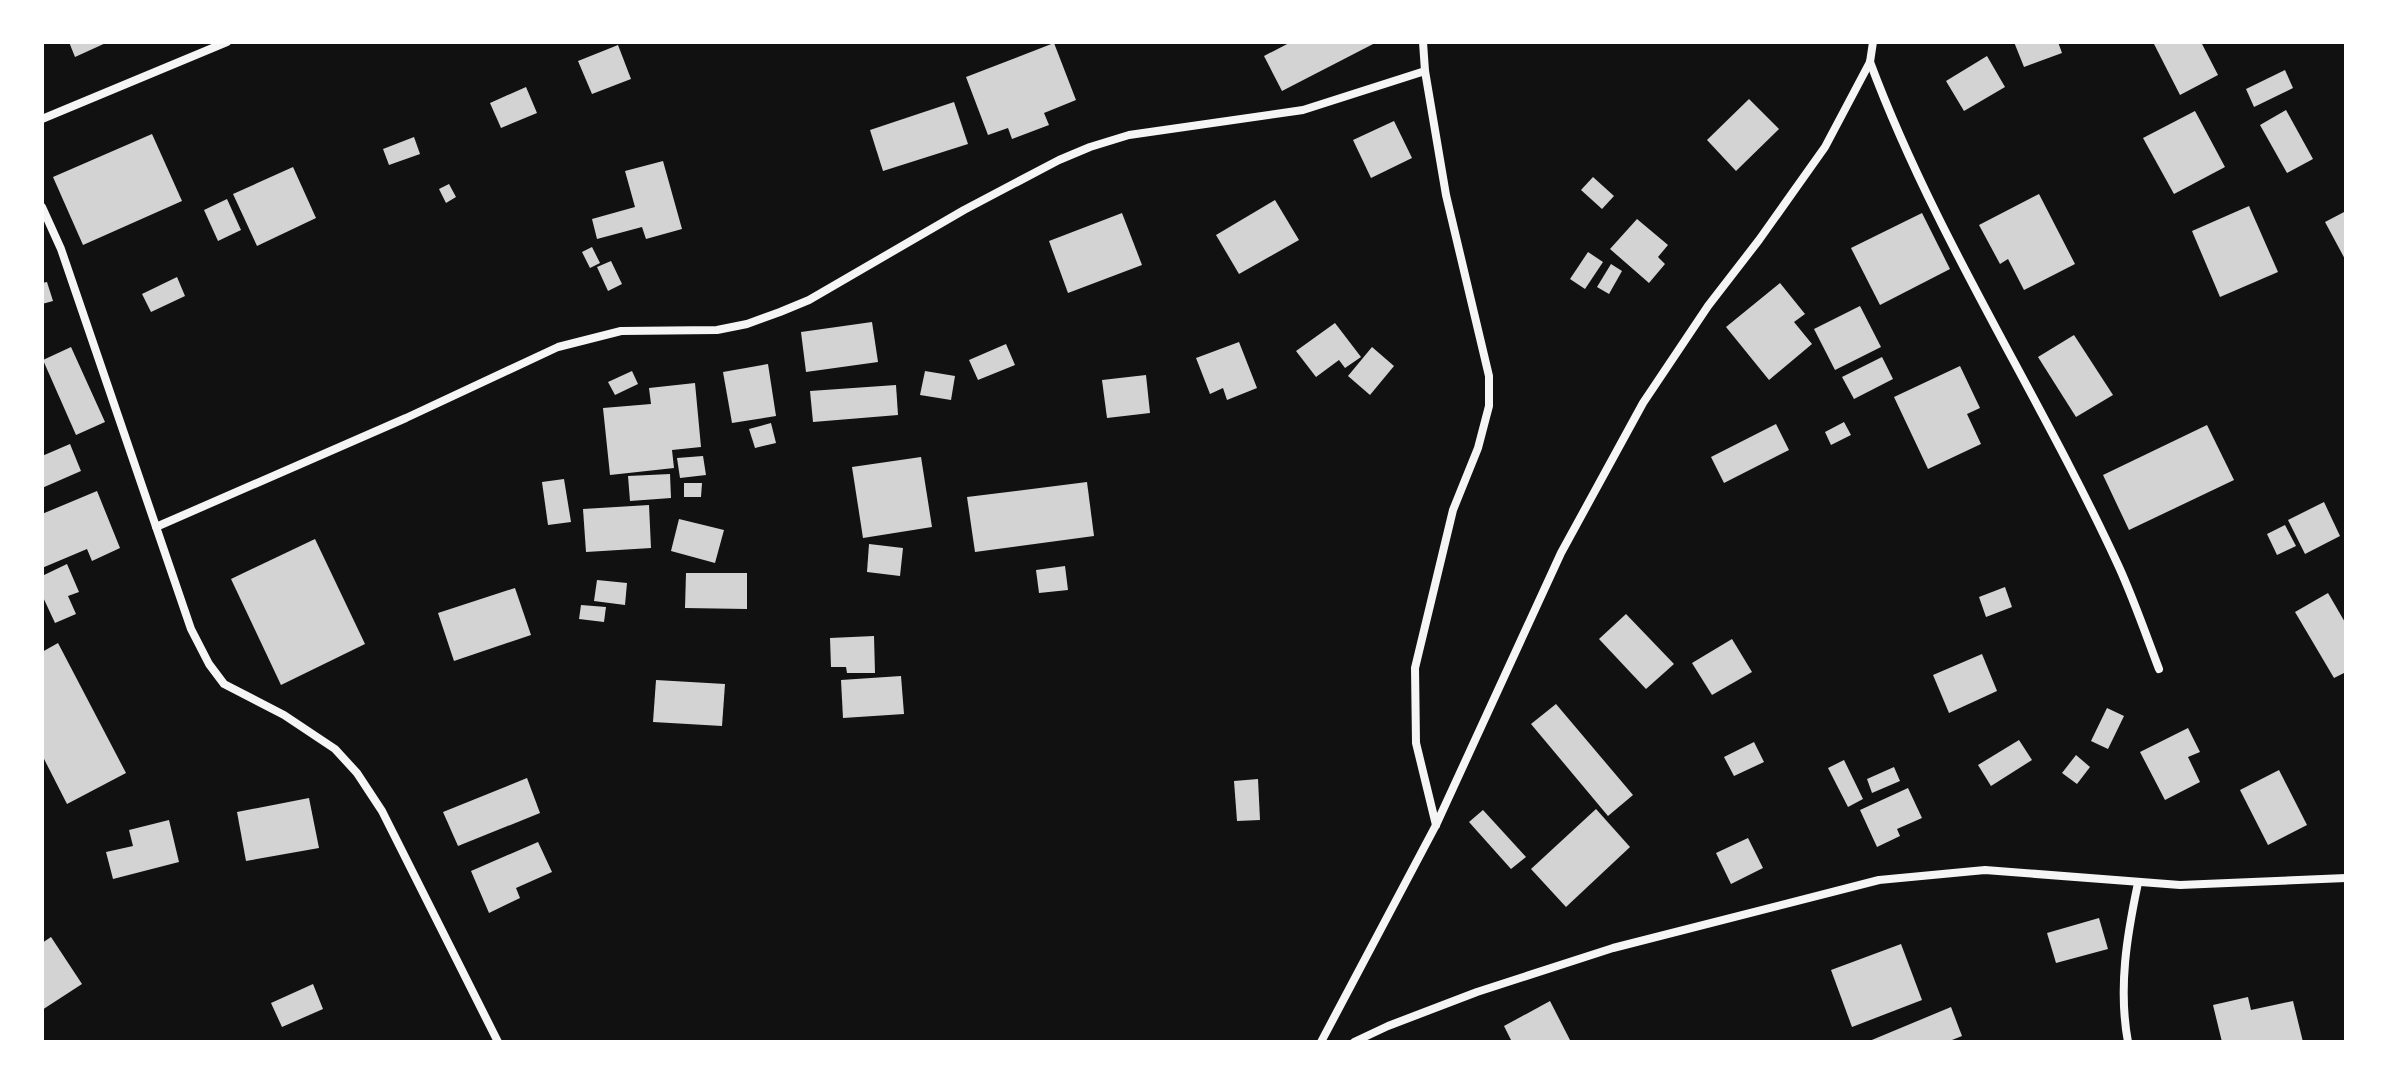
<svg xmlns="http://www.w3.org/2000/svg" width="2388" height="1084" font-family="'Space Grotesk',sans-serif">
	<style>
		.building { fill: #d3d3d3 }
		.lines { fill: none; stroke-linecap: round; stroke-linejoin: round }
		.minor { stroke: #f5f5f5; stroke-width: 8 }
	</style>
	<rect width="100%" height="100%" fill="#111"/>
	<g class="building">
		<path d="M69 42H108L75 57Z"/>
		<path d="M1291 42H1377L1282 91 1264 56Z"/>
		<path d="M2014 42H2058L2062 53 2024 67Z"/>
		<path d="M2153 42H2201L2218 75 2180 95Z"/>
		<path d="M1054 43 1076 100 1044 113 1049 125 1012 139 1008 128 988 135 966 77Z"/>
		<path d="M618 45 631 79 592 94 578 61Z"/>
		<path d="M1987 56 2005 87 1964 111 1946 81Z"/>
		<path d="M2285 70 2293 88 2254 107 2246 89Z"/>
		<path d="M526 87 537 113 501 128 490 103Z"/>
		<path d="M1749 99 1779 129 1736 171 1707 140Z"/>
		<path d="M954 102 968 144 883 171 870 130Z"/>
		<path d="M2286 110 2313 159 2287 173 2260 125Z"/>
		<path d="M2195 111 2225 167 2174 194 2143 138Z"/>
		<path d="M1394 121 1412 158 1371 178 1353 140Z"/>
		<path d="M152 134 182 201 83 245 53 177Z"/>
		<path d="M414 137 420 154 389 165 383 149Z"/>
		<path d="M663 161 682 229 646 239 642 227 597 239 592 219 635 207 625 171Z"/>
		<path d="M293 167 316 218 257 246 233 194Z"/>
		<path d="M1593 177 1614 196 1602 209 1581 190Z"/>
		<path d="M449 184 456 197 446 203 439 189Z"/>
		<path d="M2039 194 2075 264 2024 290 2008 259 2000 264 1979 225Z"/>
		<path d="M227 199 241 230 218 241 204 210Z"/>
		<path d="M1275 200 1299 240 1239 274 1216 235Z"/>
		<path d="M2249 206 2278 272 2220 297 2192 231Z"/>
		<path d="M2346 211V261L2325 222Z"/>
		<path d="M1122 213 1142 265 1068 293 1049 241Z"/>
		<path d="M1922 213 1950 269 1880 305 1851 248Z"/>
		<path d="M1637 219 1668 245 1658 257 1665 264 1649 283 1610 249Z"/>
		<path d="M592 247 600 263 590 268 582 252Z"/>
		<path d="M1588 252 1603 262 1585 289 1570 279Z"/>
		<path d="M611 261 622 284 608 291 597 267Z"/>
		<path d="M1611 264 1622 271 1609 294 1597 287Z"/>
		<path d="M177 277 185 296 151 312 142 294Z"/>
		<path d="M47 282 53 301 42 304V283Z"/>
		<path d="M1780 283 1805 314 1794 322 1812 344 1769 380 1726 327Z"/>
		<path d="M1860 306 1881 347 1835 370 1814 329Z"/>
		<path d="M872 322 878 362 806 372 801 332Z"/>
		<path d="M1335 323 1361 357 1345 368 1339 360 1316 377 1296 351Z"/>
		<path d="M2074 335 2113 395 2076 417 2038 357Z"/>
		<path d="M1239 342 1257 388 1227 400 1223 388 1210 394 1196 358Z"/>
		<path d="M1006 344 1015 365 978 380 969 360Z"/>
		<path d="M71 347 105 422 76 435 43 360Z"/>
		<path d="M1372 347 1394 366 1370 395 1348 376Z"/>
		<path d="M1882 357 1893 379 1854 399 1842 377Z"/>
		<path d="M768 364 776 416 732 423 723 372Z"/>
		<path d="M1960 366 1980 408 1967 414 1981 444 1928 469 1894 397Z"/>
		<path d="M632 371 638 384 615 395 608 382Z"/>
		<path d="M925 371 955 376 951 400 920 395Z"/>
		<path d="M1146 375 1150 413 1107 418 1102 380Z"/>
		<path d="M695 383 701 447 672 450 674 468 610 475 603 408 651 404 649 388Z"/>
		<path d="M896 385 898 415 813 422 810 391Z"/>
		<path d="M1844 422 1851 435 1831 445 1825 432Z"/>
		<path d="M771 423 776 443 755 448 749 429Z"/>
		<path d="M1776 424 1789 450 1724 483 1711 457Z"/>
		<path d="M2207 425 2234 480 2129 530 2103 475Z"/>
		<path d="M70 444 81 471 42 488V456Z"/>
		<path d="M703 456 706 475 680 478 677 458Z"/>
		<path d="M921 457 932 527 863 538 852 467Z"/>
		<path d="M670 474 671 498 630 501 628 476Z"/>
		<path d="M564 479 571 522 548 525 542 482Z"/>
		<path d="M1087 482 1094 536 975 552 967 497Z"/>
		<path d="M684 483H702L701 497H684Z"/>
		<path d="M97 491 120 548 92 561 87 549 42 568V514Z"/>
		<path d="M2324 502 2340 536 2305 554 2288 520Z"/>
		<path d="M649 505 651 548 586 552 583 509Z"/>
		<path d="M679 519 724 530 715 563 671 551Z"/>
		<path d="M2285 525 2296 546 2277 555 2267 534Z"/>
		<path d="M315 539 365 644 281 685 231 579Z"/>
		<path d="M869 544 903 548 900 576 867 572Z"/>
		<path d="M67 564 79 592 68 596 76 614 55 623 42 595V576Z"/>
		<path d="M1065 566 1068 590 1039 593 1036 570Z"/>
		<path d="M686 573H747V609L685 608Z"/>
		<path d="M597 580 627 583 625 605 594 601Z"/>
		<path d="M2005 587 2012 607 1986 617 1979 597Z"/>
		<path d="M515 588 531 635 454 661 438 613Z"/>
		<path d="M2328 593 2346 624V672L2334 678 2295 612Z"/>
		<path d="M581 605 606 607 604 622 579 619Z"/>
		<path d="M1626 614 1674 664 1646 689 1599 639Z"/>
		<path d="M874 636 875 673H847L846 667H831L830 638Z"/>
		<path d="M1732 639 1752 672 1712 695 1692 663Z"/>
		<path d="M58 643 126 773 67 804 42 755V652Z"/>
		<path d="M1982 654 1997 691 1949 713 1933 675Z"/>
		<path d="M901 676 904 714 843 718 841 680Z"/>
		<path d="M656 680 725 684 722 726 653 722Z"/>
		<path d="M1556 704 1633 795 1608 816 1531 724Z"/>
		<path d="M2107 708 2124 716 2108 749 2091 741Z"/>
		<path d="M2188 728 2200 752 2188 757 2200 782 2165 800 2140 752Z"/>
		<path d="M2019 740 2032 760 1991 786 1978 765Z"/>
		<path d="M1754 742 1764 762 1734 776 1724 757Z"/>
		<path d="M2076 755 2090 767 2077 784 2062 773Z"/>
		<path d="M1844 760 1863 799 1848 807 1828 768Z"/>
		<path d="M1894 767 1900 781 1872 793 1867 779Z"/>
		<path d="M2279 770 2307 825 2268 845 2240 790Z"/>
		<path d="M527 778 540 813 458 846 443 812Z"/>
		<path d="M1258 779 1260 820 1237 821 1234 781Z"/>
		<path d="M1908 788 1922 818 1897 829 1900 836 1877 847 1860 810Z"/>
		<path d="M309 798 319 848 246 861 237 812Z"/>
		<path d="M1596 809 1630 847 1566 907 1531 869Z"/>
		<path d="M1483 810 1526 857 1511 869 1469 822Z"/>
		<path d="M169 820 179 862 113 879 106 852 133 846 129 830Z"/>
		<path d="M1748 838 1763 868 1731 884 1716 853Z"/>
		<path d="M538 842 552 872 516 888 520 898 489 913 471 871Z"/>
		<path d="M2099 918 2108 949 2056 963 2047 933Z"/>
		<path d="M51 937 82 984 42 1010V943Z"/>
		<path d="M1901 944 1922 1000 1852 1027 1831 970Z"/>
		<path d="M313 984 323 1009 282 1027 271 1003Z"/>
		<path d="M2248 997 2251 1010 2293 1001 2303 1042H2222L2213 1005Z"/>
		<path d="M1550 1001 1571 1042H1512L1504 1026Z"/>
		<path d="M1951 1007 1962 1036 1947 1042H1867Z"/>
	</g>
	<g class="lines">
		<g class="minor">
			<path d="M1423 42 1425 71 1446 195 1489 376V406L1478 448 1453 510 1415 668 1416 743 1436 825"/>
			<path d="M1870 62C1936 239 2041 397 2119 567 2134 600 2146 635 2159 669"/>
			<path d="M42 119 227 42"/>
			<path d="M42 207 61 249 191 629 209 664 224 684 284 715 335 749 357 773 382 811 498 1042"/>
			<path d="M156 527 406 418 558 347 621 331 717 330 747 324 780 312 809 300 964 210 1059 160 1090 147 1129 135 1303 110 1425 71"/>
			<path d="M1321 1042 1436 825 1561 553 1643 403 1708 306 1759 240 1825 147 1870 62 1873 42"/>
			<path d="M1354 1042 1388 1026 1477 992 1613 948 1879 880 1985 870 2180 885 2346 878"/>
			<path d="M2128 1042C2118 988 2127 935 2138 883"/>
		</g>
	</g>
	<rect width="2388" height="1084" fill="none" stroke="#ffffff" stroke-width="88"/>
</svg>
